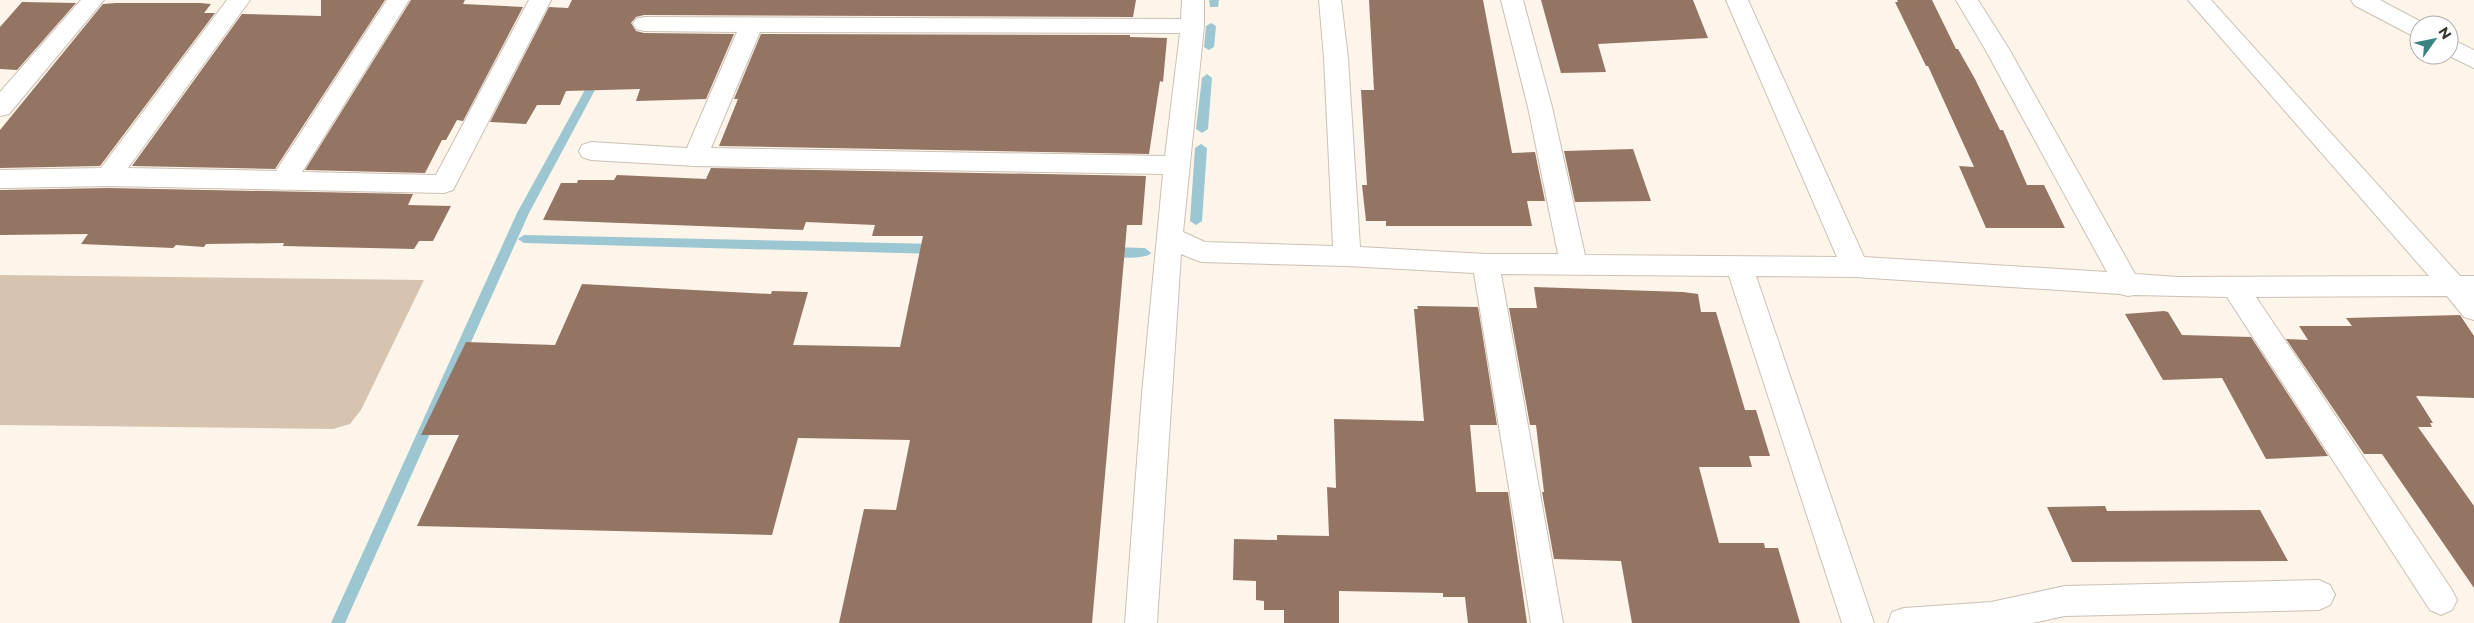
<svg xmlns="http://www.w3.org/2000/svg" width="2474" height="623" font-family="Montserrat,sans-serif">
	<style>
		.green { fill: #d7c4b0 }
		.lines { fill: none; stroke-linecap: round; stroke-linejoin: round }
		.stream { fill: #9cc6d2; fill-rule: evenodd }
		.building { fill: #947462 }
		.minor-casing { stroke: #ccc1b5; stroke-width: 2 }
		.minor { fill: #fff; fill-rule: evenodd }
	</style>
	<rect width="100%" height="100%" fill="#fdf4ea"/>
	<path class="green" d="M0 275 424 280 361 410 350 424 333 429 0 425Z"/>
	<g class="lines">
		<g class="stream">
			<path d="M1209 0H1219L1218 7H1210Z"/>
			<path d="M1211 23 1216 26 1214 47 1209 50 1204 47 1206 26Z"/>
			<path d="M597 73 602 77 529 213 345 623H331L517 213 592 77Z"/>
			<path d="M1207 74 1212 78 1208 129 1202 133 1196 129 1202 78Z"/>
			<path d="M1201 144 1207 148 1202 221 1196 225 1190 221 1195 148Z"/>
			<path d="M524 235 937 244 943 249 937 254 524 243 518 239Z"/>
			<path d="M1107 247 1145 248 1151 253C1146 260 1106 259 1101 252Z"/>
		</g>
	</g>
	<g class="building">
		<path d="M321 0H385L275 169 132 166 242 14 321 16Z"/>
		<path d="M411 0H465L463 4 523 7 463 121 457 120 446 140H442L425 173 305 170Z"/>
		<path d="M572 0H1136L1133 17 644 15 636 17 631 23 636 31 644 33 734 34 706 99 636 101 640 89 566 91 560 105H537L526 124 490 122 549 7 568 8Z"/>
		<path d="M1369 0H1483L1512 153 1535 152 1545 201H1527L1532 226H1386V221H1366L1362 185H1367L1361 90H1374Z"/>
		<path d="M1541 0H1693L1708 38 1598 44 1606 72 1561 73Z"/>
		<path d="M1897 0H1932L1956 49H1958L1975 79 2000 130H2003L2027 185H2044L2065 228H1986L1959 166 1974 167 1928 66H1926L1895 2H1898Z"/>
		<path d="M22 2 76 3 17 70 0 69V27Z"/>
		<path d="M116 3H200L211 4 204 13H215L100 166 0 168V130L103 4Z"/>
		<path d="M761 34 1130 35V37L1167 38 1163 82 1160 81 1149 154 719 146 738 99H734Z"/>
		<path d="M1633 149 1651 201 1575 202 1564 151Z"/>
		<path d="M711 168 1146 176 1142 225H1127L1092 623H839L864 509 896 510 910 440 798 438 772 535 417 526 459 435H421L466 342 555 345 582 284 771 294 772 291 808 292 793 345 900 347 923 236H872L875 225 806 222 803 230 543 220 561 183H577L578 180H614L617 175 706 179Z"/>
		<path d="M108 188 413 194 408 205 451 206 433 241H419L414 249 283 246 284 243 206 244 204 247 176 245 173 248 81 244 88 234 0 235V190Z"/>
		<path d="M1534 287 1683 292 1698 294 1701 312H1716L1745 410H1756L1770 456H1749L1752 467H1699L1719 543H1764L1765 548H1778L1800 623H1632L1621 561 1554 559 1542 492H1544L1536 425H1530L1509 308H1537Z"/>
		<path d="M1417 306 1478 307 1497 425H1470L1476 492H1508L1527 623H1468L1465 597H1443V593L1339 591V623H1284V610H1264V601L1256 600V581L1233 580 1234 539 1277 540V535L1329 536 1327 487 1336 488 1334 419 1424 421 1414 309H1418Z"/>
		<path d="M2164 311 2168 312 2182 335 2251 337 2328 456 2266 459 2222 378 2163 380 2125 314Z"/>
		<path d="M2460 315 2474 336V398L2416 396 2433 423H2430L2432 427H2418L2474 506V588L2382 454H2364L2286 339 2308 340 2299 326H2352L2346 318Z"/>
		<path d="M2105 506 2107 511 2260 510 2288 561 2072 562 2047 507Z"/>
	</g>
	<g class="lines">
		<defs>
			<g id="minor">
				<path d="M81 0H104L9 114 0 116V92Z"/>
				<path d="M227 0H250L128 168 276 171 387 0H409L302 172 436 175 529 0H551L453 190 444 193 108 186 0 188V170L101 168Z"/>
				<path d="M1182 0H1204V26L1183 232 1205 242 1333 246 1324 58 1319 0H1341L1348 58 1360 247 1486 254H1558L1528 107 1501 0H1523L1552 107 1585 255 1837 257 1726 0H1748L1864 257 2107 272 1985 49 1956 0H1978L2009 49 2135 274 2178 277 2429 276 2188 0H2211L2460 276H2474V320L2464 317 2447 296 2256 297 2452 590 2457 600 2452 610 2441 615 2430 610 2227 297 2134 295 2128 296 2120 294 1855 277 1756 276 1874 623H1842L1729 276 1501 274 1563 623H1531L1474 273 1347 266 1201 262 1181 254 1157 623H1125L1142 394 1163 174 695 166 591 160 582 157 579 151 582 145 591 142 687 148 737 32 644 31 636 29 633 24 636 19 644 17 1181 19ZM760 32 1180 33 1165 156 711 148Z"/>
				<path d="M2351 0H2380L2427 25H2419V37L2411 35 2354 5Z"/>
				<path d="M2449 38 2474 50V68L2447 55H2449Z"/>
				<path d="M2319 580 2330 585 2335 595 2330 605 2319 610 2065 616 2032 623H1888L1892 612 1904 608 1991 602 2065 586Z"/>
			</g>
		</defs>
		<use href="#minor" class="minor-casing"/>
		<use href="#minor" class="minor"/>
	</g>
	<g transform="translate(2434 40) rotate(57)"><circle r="24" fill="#ffffff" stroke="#afadab"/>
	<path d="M0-4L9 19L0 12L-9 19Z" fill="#3a8281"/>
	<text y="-8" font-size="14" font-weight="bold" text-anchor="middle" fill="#36322d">N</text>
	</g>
</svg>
